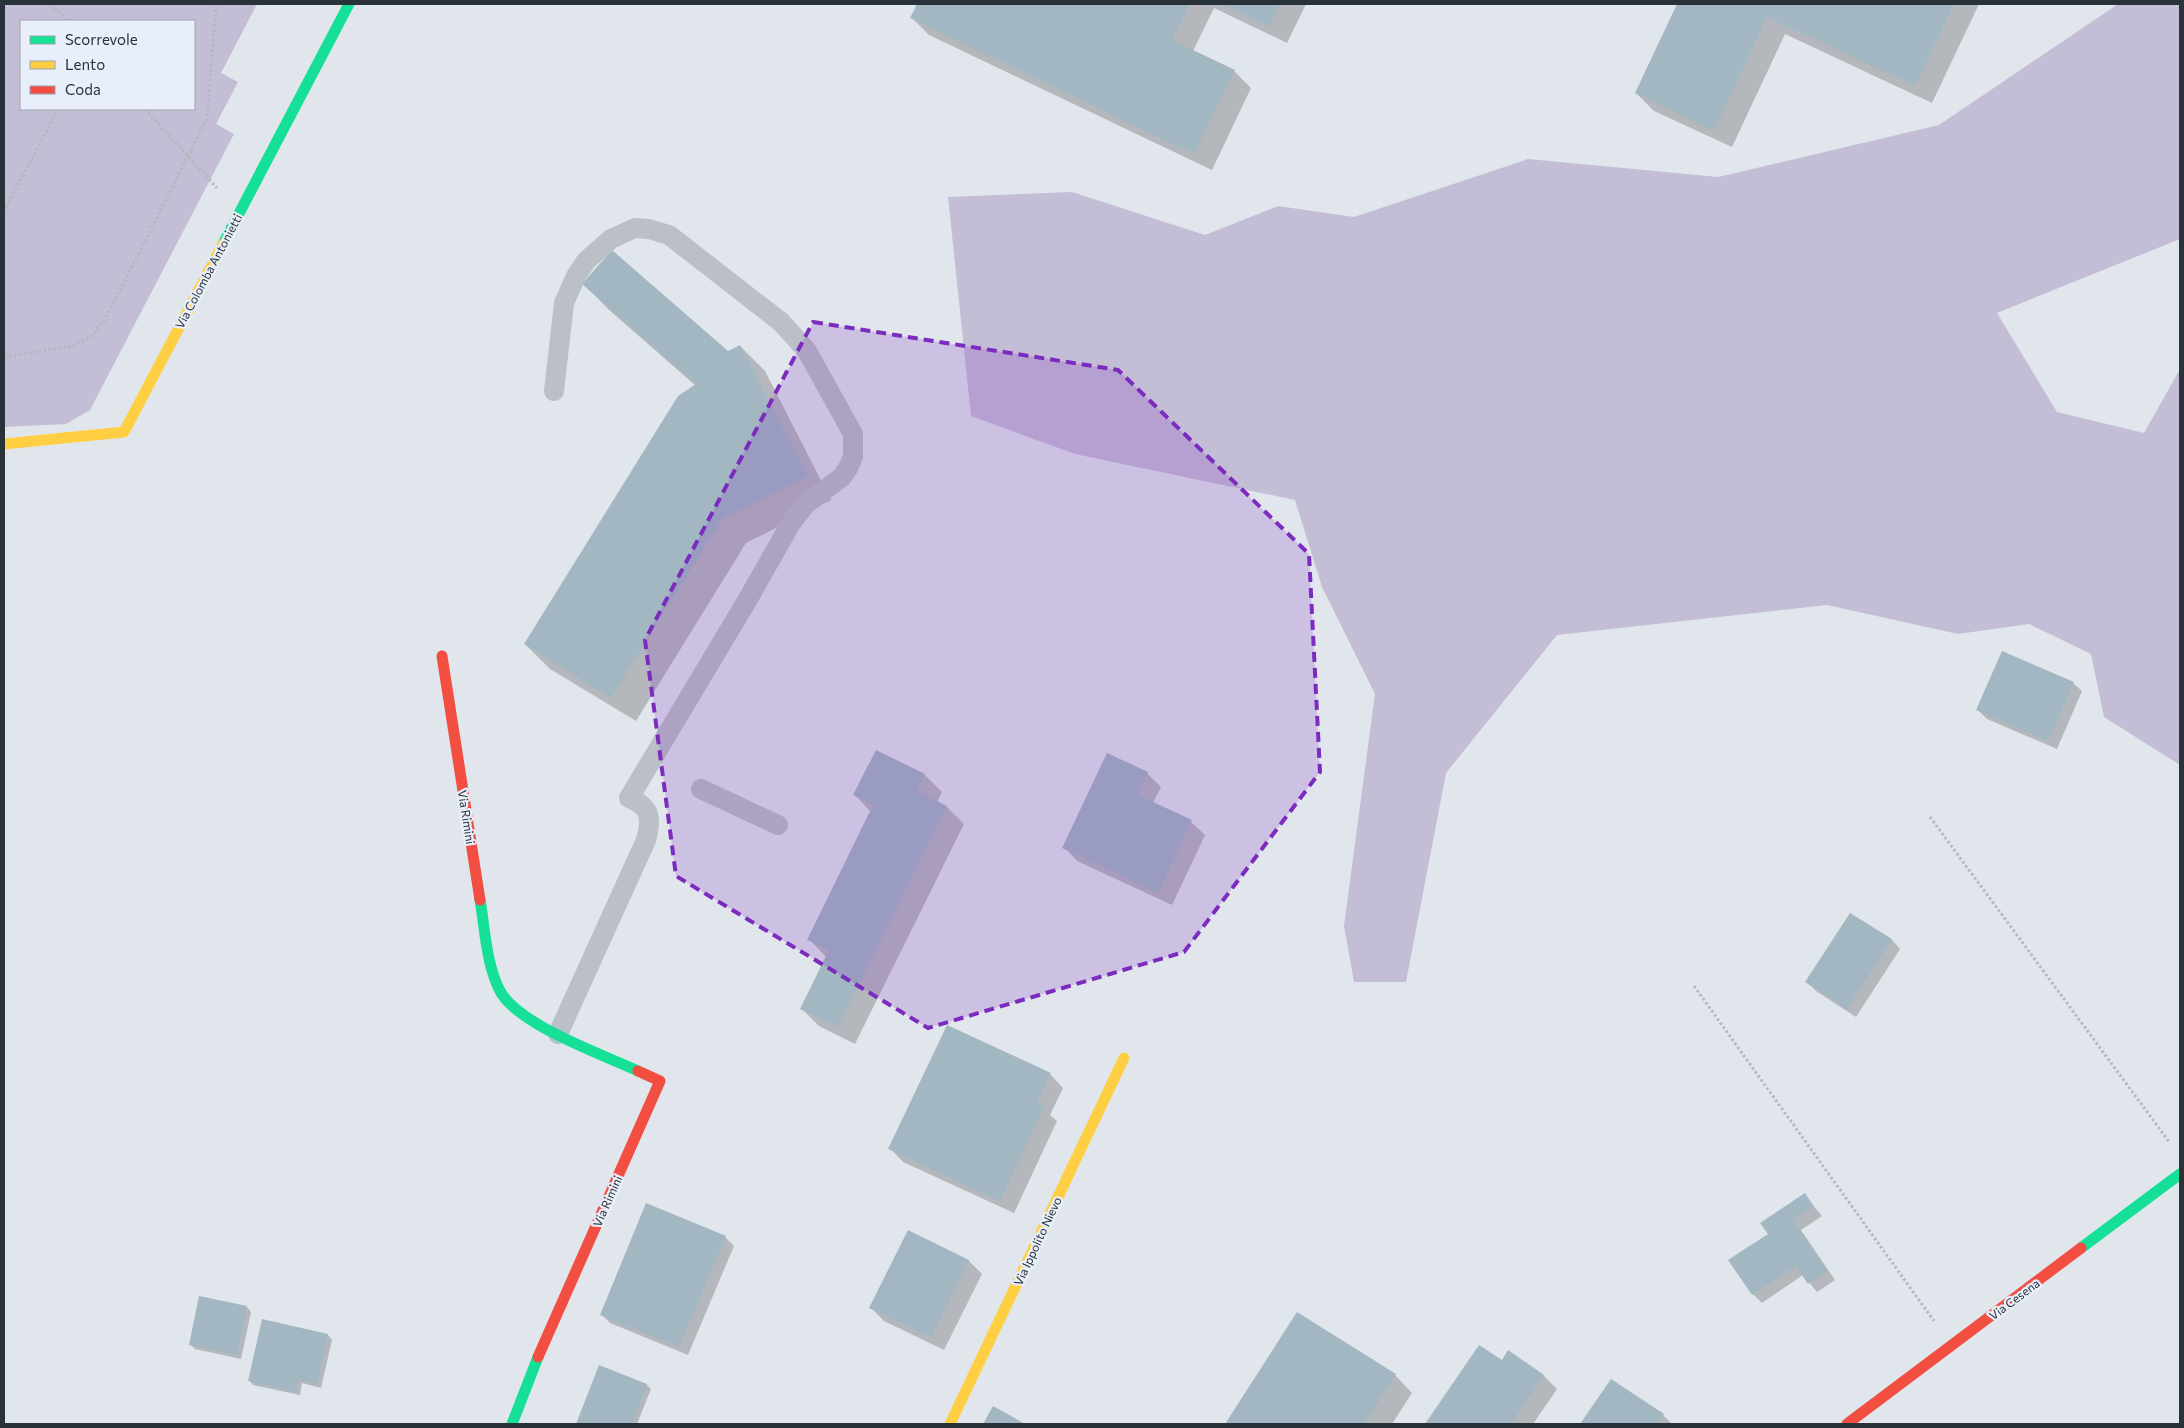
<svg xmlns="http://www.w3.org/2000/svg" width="2184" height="1428" font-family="Commissioner,sans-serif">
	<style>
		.green { fill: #c3bdd6; fill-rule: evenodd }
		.shadow { fill: #0003 }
		.building { fill: #a2b7c2 }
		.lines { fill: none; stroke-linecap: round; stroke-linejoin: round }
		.path { stroke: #b2b9bf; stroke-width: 3; stroke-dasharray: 2.5 2.5; stroke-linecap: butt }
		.lane { stroke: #bac0c6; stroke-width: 20 }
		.fast { stroke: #16e098; stroke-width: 11 }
		.slow { stroke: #ffcf43; stroke-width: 11 }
		.jam { stroke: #f24e42; stroke-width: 11 }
		.marked { fill: #7b2cbf; fill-opacity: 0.2; stroke: #7b2cbf; stroke-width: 4; stroke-dasharray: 10 6; stroke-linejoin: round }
		.labels { text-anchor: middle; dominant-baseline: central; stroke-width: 4.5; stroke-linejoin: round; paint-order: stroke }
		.street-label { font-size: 12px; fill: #283238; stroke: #e8effa }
	</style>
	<rect width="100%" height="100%" fill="#e1e6ed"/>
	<g class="green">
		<path d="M4 4H257L221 73 238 82 216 124 234 134 90 410 66 424 4 427ZM21 21H194V109H21Z"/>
		<path d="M2118 4H2180V239L1997 313 2057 412 2144 433 2180 369V765L2104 717 2091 654 2029 624 1958 634 1827 605 1557 635 1446 773 1406 982H1354L1344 926 1375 694 1322 587 1295 500 1075 454 971 416 948 197 1072 192 1205 235 1278 206 1354 217 1528 159 1718 177 1939 125Z"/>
	</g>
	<g class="shadow">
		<path d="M919 4H1306L1287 43 1214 8 1193 51 1234 71 1251 88 1212 170 929 35 912 18Z"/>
		<path d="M1679 4H1979L1932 103 1785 34 1732 147 1654 111 1636 93Z"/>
		<path d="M584 284 727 353 740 346 765 371 831 500 746 543 636 721 550 669 525 644 696 386 608 309Z"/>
		<path d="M2073 683 2082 691 2057 749 1987 719 1978 710Z"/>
		<path d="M1147 773 1161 787 1153 803 1191 822 1205 835 1172 905 1077 861 1064 847Z"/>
		<path d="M925 775 942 792 937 802 947 807 964 824 855 1044 819 1026 802 1009 826 957 809 939 871 812 855 795Z"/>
		<path d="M1851 914 1892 940 1900 949 1856 1017 1816 991 1807 982Z"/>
		<path d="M1050 1074 1063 1088 1050 1115 1057 1121 1014 1213 903 1162 890 1148Z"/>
		<path d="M1805 1195 1822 1216 1801 1230 1835 1280 1817 1292 1803 1275 1762 1303 1753 1294 1770 1234Z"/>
		<path d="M908 1231 969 1261 982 1274 944 1350 884 1321 871 1308Z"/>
		<path d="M725 1237 734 1246 688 1355 610 1323 601 1314Z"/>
		<path d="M200 1298 247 1307 251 1312 241 1359 195 1349 191 1345Z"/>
		<path d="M1297 1314 1395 1375 1412 1393 1392 1424H1227Z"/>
		<path d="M263 1321 328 1335 332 1340 321 1388 302 1383 300 1395 253 1385 249 1380Z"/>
		<path d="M1479 1346 1502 1362 1508 1352 1544 1376 1557 1389 1533 1424H1427Z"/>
		<path d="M599 1367 647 1385 651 1389 637 1424H577Z"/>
		<path d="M1612 1380 1663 1415 1672 1424H1581Z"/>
	</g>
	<g class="building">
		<path d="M917 4H1190L1172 40 1235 70 1194 154 910 18Z"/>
		<path d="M1221 4H1280L1269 27Z"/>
		<path d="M1677 4H1954L1915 86 1767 17 1714 131 1635 93Z"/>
		<path d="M612 250 728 351 740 345 808 476 722 519 611 698 524 644 678 396 696 384 582 284Z"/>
		<path d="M2002 651 2074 682 2048 741 1976 710Z"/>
		<path d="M876 750 925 774 917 791 947 806 838 1027 800 1009 829 950 807 940 873 805 853 795Z"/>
		<path d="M1107 753 1148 772 1138 795 1192 820 1158 893 1062 848Z"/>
		<path d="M1850 913 1892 939 1847 1009 1805 982Z"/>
		<path d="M947 1025 1051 1073 1037 1103 1044 1107 1000 1201 888 1149Z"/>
		<path d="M1805 1193 1814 1207 1793 1220 1827 1271 1808 1284 1796 1266 1752 1295 1728 1260 1768 1234 1760 1223Z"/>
		<path d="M646 1203 726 1236 679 1347 600 1315Z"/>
		<path d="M908 1230 969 1260 931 1338 869 1308Z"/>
		<path d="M199 1296 247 1306 237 1355 189 1345Z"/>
		<path d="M1297 1312 1396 1374 1364 1424H1225Z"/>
		<path d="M262 1319 328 1334 317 1384 298 1380 296 1392 248 1381Z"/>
		<path d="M1479 1345 1502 1360 1508 1350 1544 1375 1511 1424H1425Z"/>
		<path d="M599 1365 647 1384 632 1424H576Z"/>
		<path d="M1611 1379 1664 1414 1657 1424H1580Z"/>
		<path d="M993 1406 1025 1424H983Z"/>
	</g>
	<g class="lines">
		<g class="path">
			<path d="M51 4 67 21"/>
			<path d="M145 109 217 188"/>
			<path d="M4 212 58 109"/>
			<path d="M4 357 73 346 91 337 104 321 207 119 216 4"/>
			<path d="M1930 817 2170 1143"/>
			<path d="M1694 986 1934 1321"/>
		</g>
		<g class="lane">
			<path d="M554 391 564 303 576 276 586 261 611 239 635 228 649 229 669 235 781 322 807 351 853 434V457L848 468 842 477 806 504 791 523 748 599 629 798C651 807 652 818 646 840L558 1034"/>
			<path d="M701 789 778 825"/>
		</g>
		<g class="fast">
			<path d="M223 244 349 4"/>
			<path d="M480 900C485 929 486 962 499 989 515 1024 602 1054 638 1071"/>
			<path d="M2081 1248 2180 1174"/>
			<path d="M512 1424 538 1357"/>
		</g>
		<g class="slow">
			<path d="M4 444 124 432 223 244"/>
			<path d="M950 1424 1124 1058"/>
		</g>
		<g class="jam">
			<path d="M442 656 480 900"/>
			<path d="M538 1357 660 1081 638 1071"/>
			<path d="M1847 1424 2081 1248"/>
		</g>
	</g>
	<path class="marked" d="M813 322 1118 370 1309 554 1320 772 1184 952 928 1028 676 876 645 640Z"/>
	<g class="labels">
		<g class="street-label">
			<text transform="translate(208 271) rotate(-62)">Via Colomba Antonietti</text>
			<text transform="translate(467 817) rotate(81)">Via Rimini</text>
			<text transform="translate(607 1201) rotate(-66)">Via Rimini</text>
			<text transform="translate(1037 1241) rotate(-65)">Via Ippolito Nievo</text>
			<text transform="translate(2014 1299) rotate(-37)">Via Cesena</text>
		</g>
	</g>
	<rect width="2184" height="1428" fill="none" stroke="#283238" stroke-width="10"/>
	<rect x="20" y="20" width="175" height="90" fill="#e8effa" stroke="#9ba3ac"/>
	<rect x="30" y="36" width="25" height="8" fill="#16e098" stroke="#9ba3ac"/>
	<text x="65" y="45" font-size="15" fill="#283238">Scorrevole</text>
	<rect x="30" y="61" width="25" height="8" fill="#ffcf43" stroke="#9ba3ac"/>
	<text x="65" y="70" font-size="15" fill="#283238">Lento</text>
	<rect x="30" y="86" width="25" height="8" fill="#f24e42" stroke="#9ba3ac"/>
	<text x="65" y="95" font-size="15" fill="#283238">Coda</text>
</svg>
